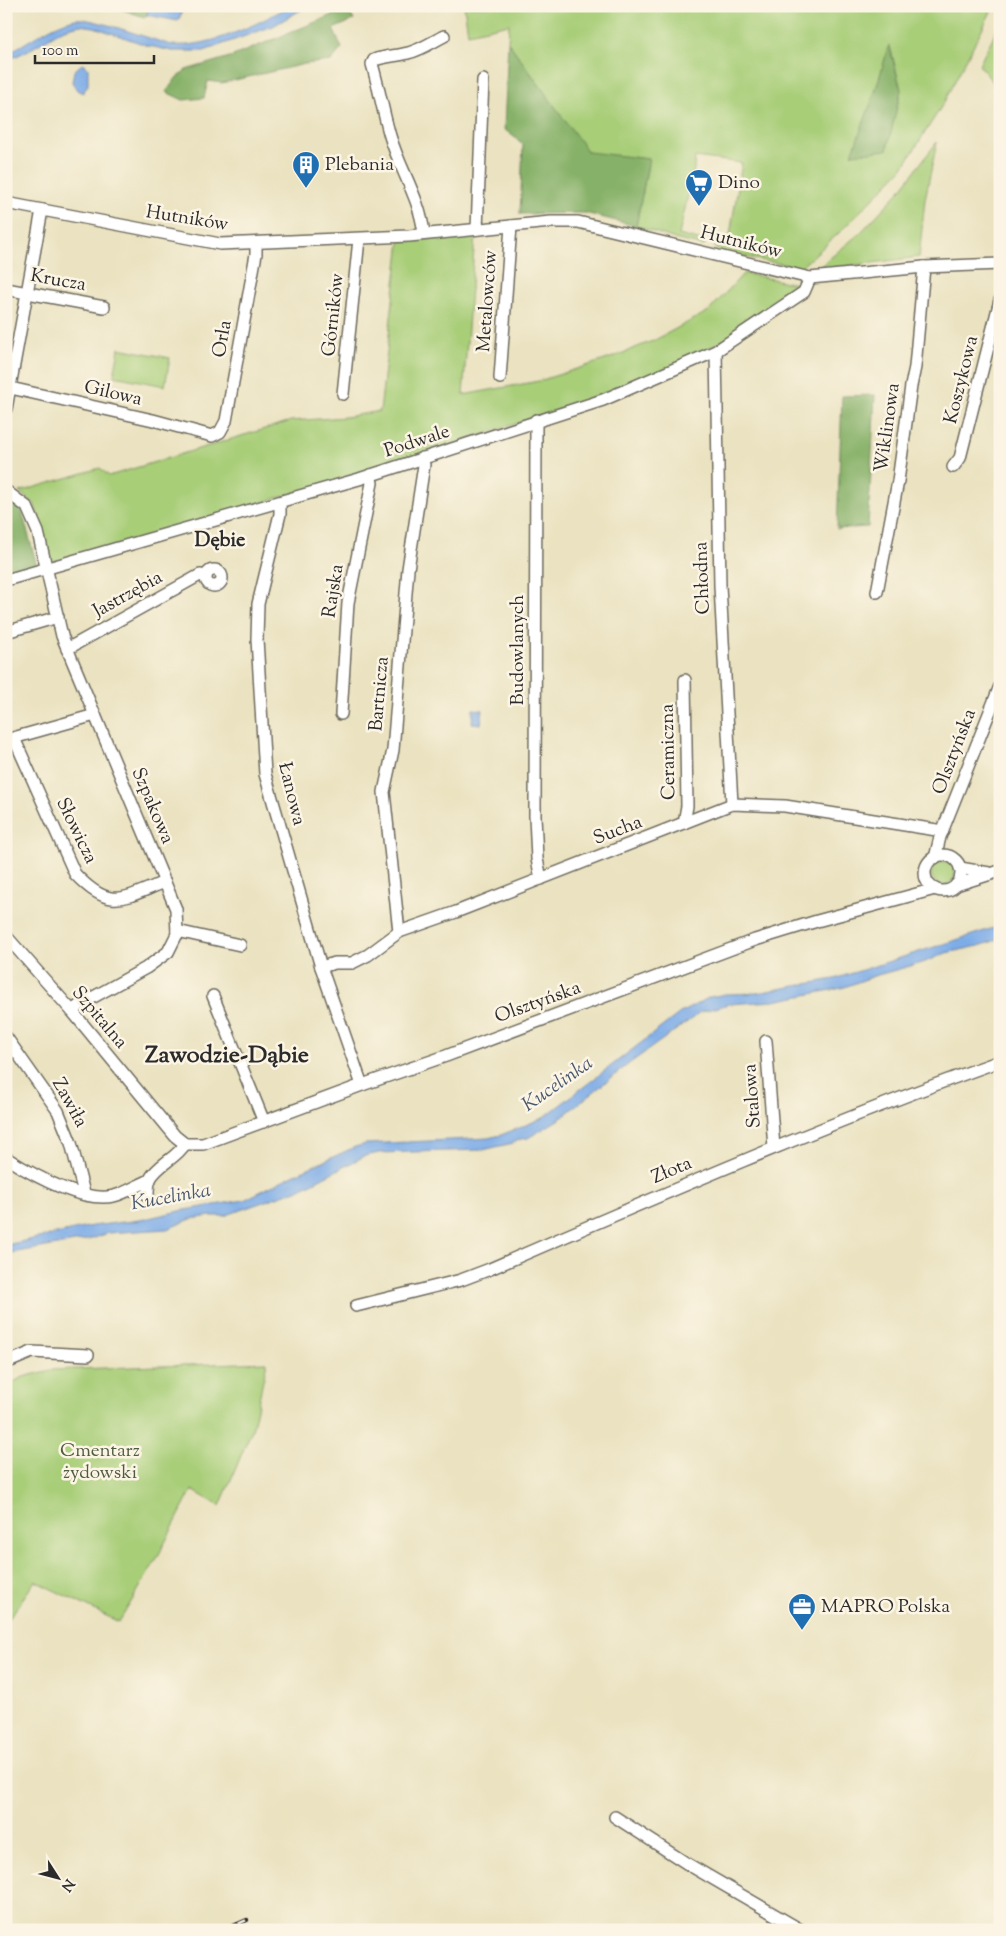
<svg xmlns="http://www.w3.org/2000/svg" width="1006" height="1936" font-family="'Sorts Mill Goudy',serif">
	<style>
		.green { fill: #a8ce78; stroke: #6a7c52; fill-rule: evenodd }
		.forest { fill: #86b168; stroke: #586e4a }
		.water { fill: #7dace7; stroke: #546c89 }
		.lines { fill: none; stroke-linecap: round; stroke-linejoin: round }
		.minor-casing { stroke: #6e6b5f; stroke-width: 14 }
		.minor { stroke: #fff; stroke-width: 11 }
		.rail-casing { stroke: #2b2b2b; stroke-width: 4.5 }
		.rail { stroke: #fcf5e5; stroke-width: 2.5; stroke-dasharray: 8; stroke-linecap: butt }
		.labels { text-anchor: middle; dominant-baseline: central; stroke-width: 5; stroke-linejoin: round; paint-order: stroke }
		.poi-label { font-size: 19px; fill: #2b2b2b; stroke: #fcf5e5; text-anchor: start }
		.street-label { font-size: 19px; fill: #2b2b2b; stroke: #fcf5e5 }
		.park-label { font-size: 19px; fill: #505c42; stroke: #fcf5e5 }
		.neighbourhood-label { font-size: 20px; font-weight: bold; fill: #2b2b2b; stroke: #fcf5e5 }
		.water-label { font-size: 20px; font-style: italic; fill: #48586d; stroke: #fcf5e5 }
		.district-label { font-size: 24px; font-weight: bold; fill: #2b2b2b; stroke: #fcf5e5 }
	</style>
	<rect width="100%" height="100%" fill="#fcf5e5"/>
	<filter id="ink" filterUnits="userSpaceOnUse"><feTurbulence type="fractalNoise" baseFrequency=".02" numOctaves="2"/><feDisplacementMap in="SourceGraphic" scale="10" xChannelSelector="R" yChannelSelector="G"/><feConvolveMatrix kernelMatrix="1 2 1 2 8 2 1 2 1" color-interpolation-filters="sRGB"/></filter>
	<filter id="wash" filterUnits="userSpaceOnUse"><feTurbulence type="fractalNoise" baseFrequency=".0096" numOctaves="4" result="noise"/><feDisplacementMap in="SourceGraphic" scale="20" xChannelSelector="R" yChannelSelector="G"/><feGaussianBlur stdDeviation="1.12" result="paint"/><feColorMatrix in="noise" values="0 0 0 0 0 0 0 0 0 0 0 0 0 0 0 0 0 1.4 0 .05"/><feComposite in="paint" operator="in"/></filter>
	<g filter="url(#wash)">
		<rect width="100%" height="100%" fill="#eae2c0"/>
		<g class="green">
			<path d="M464 6H994L943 104 902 169 839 233 801 267 764 261 716 250 714 244 728 247 742 163 695 157 694 169 679 235 706 242 704 246 678 240 636 226 649 159 588 153 508 42 509 24 468 33ZM889 46H890L901 90 876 89Z"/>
			<path d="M1000 23V91L979 65Z"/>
			<path d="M937 142 925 199 919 257 816 270 860 233 897 194Z"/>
			<path d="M475 235 463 395 539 381 608 359 655 340 709 311 744 273 796 284 790 298 729 337 684 361 651 376 570 406 402 461 58 563 51 560 34 503 19 492 100 468 109 476 291 421 346 417 380 411 400 241Z"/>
			<path d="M119 348 170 358 165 386 114 376Z"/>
			<circle cx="943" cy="873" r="12"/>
			<path d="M267 1362 253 1427 220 1506 192 1490 155 1562 119 1622 35 1581 6 1623V1386L23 1377 51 1370Z"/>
		</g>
		<g class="forest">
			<path d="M112 6H149L147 15 144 17Z"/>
			<path d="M347 9 354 20 333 29 342 48 331 61 305 64 222 83 208 81 204 98 183 100 166 92 177 77 186 70 233 56Z"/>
			<path d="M508 42 588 152 649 159 636 226 585 213 520 214 523 144 504 129Z"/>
			<path d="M889 45 901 90 887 150 852 154 876 89Z"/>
			<path d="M875 395 868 527 837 529 842 396Z"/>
			<path d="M6 497 21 508 37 566 6 575Z"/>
		</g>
		<g class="water">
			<path d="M149 6H185L178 21 147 15Z"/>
			<path d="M290 6H308L273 26 204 51H172L149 46 94 27 80 25 64 29 29 50 6 61V54C28 43 51 24 75 19 90 16 152 40 172 45 211 48 257 24 290 6Z"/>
			<path d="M82 64 88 68V85L83 93 77 90 72 82 74 71Z"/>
			<path d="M473 709 483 710 481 724 472 723Z"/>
			<path d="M1000 926V939L979 946 946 953 925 962 874 976 842 988 774 1001 729 1004 701 1012 630 1063 558 1120 528 1138 521 1139 513 1143 483 1150 379 1153 365 1156 302 1188 224 1216H211L191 1219 167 1229 108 1233 92 1239 6 1254V1245L92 1226 140 1220 179 1211 244 1200 295 1174 355 1147 366 1144 470 1139 488 1138 501 1135 543 1118 680 1013 710 997 725 994 756 993 834 979Z"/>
		</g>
	</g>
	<g filter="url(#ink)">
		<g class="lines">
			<defs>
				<g id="minor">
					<path d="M6 203 220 244 409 236 551 222H578L810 278 924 267 1000 264"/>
					<path d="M477 229 483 80"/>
					<path d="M424 234C420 198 400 170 390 136 383 112 379 88 372 64L374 60C385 56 397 56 408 53 421 50 432 42 444 36"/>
					<path d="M6 289 104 307"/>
					<path d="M716 351 720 586 732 804"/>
					<path d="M500 378 511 226"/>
					<path d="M6 387 153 420 212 436 220 432 226 421 256 254V243"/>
					<path d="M343 394 359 239"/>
					<path d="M6 409 42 210"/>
					<path d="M536 420 535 816 537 859 541 879"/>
					<path d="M953 467 960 458 1000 300"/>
					<path d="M6 491 27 507 38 532 62 636 176 909 177 934 168 952 146 968 81 1004 72 1011"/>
					<path d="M280 502V514L258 604 257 639 265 774 321 967 362 1085"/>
					<circle cx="214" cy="578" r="8"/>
					<path d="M6 580 359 479 603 400 716 351 804 292 810 278"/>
					<path d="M877 592 898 481 911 386 915 367 924 267"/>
					<path d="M6 632 58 617"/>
					<path d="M67 649 200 575 206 576"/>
					<path d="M341 714 348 603 372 483 370 475"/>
					<path d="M14 738 75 874C111 912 123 898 165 882"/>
					<path d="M6 740 95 715"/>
					<path d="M684 823 687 806 685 680"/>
					<circle cx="943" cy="873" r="18"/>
					<path d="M935 858 940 837 1000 686"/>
					<path d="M960 868 989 873"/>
					<path d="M956 885 1000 871"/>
					<path d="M177 931 240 945"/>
					<path d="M399 932 384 792 393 750 408 569 424 465 422 458"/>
					<path d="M6 936 72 1011 175 1136 185 1144"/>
					<path d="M321 967 335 963H352L368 955 399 932 456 912 732 804 785 806 943 831"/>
					<path d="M213 996 264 1122"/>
					<path d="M6 1037 58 1111 71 1143 84 1193"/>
					<path d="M766 1041 774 1148"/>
					<path d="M185 1144H203L362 1085 446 1056 755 940 817 921 935 889"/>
					<path d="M6 1158C33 1175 82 1203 114 1196 126 1193 138 1185 150 1180"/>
					<path d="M148 1196C148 1191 148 1184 150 1179 158 1164 176 1159 185 1144"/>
					<path d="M356 1306 461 1280 490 1269C658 1196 827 1123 1000 1061"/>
					<path d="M6 1363 32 1352 88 1355"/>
					<path d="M615 1817 686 1863 801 1930"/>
				</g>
			</defs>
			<use href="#minor" class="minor-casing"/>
			<use href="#minor" class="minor"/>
			<defs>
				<path id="rail" d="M224 1930 247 1920"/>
			</defs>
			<use href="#rail" class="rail-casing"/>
			<use href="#rail" class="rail"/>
		</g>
	</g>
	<defs>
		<symbol id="building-pin" viewBox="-11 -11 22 30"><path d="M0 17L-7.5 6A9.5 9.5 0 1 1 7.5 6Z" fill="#1f6fb2" stroke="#fcf5e5"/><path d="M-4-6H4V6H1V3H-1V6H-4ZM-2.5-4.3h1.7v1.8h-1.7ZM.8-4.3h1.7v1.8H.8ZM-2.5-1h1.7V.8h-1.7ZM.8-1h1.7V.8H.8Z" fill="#fff"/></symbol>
		<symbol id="supermarket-pin" viewBox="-11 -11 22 30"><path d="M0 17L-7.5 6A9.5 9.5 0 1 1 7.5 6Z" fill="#1f6fb2" stroke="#fcf5e5"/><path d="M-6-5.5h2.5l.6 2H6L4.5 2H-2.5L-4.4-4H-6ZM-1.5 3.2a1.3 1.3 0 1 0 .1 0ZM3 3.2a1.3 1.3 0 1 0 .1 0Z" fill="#fff"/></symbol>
		<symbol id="office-pin" viewBox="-11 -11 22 30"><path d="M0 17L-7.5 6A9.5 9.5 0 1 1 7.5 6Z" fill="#1f6fb2" stroke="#fcf5e5"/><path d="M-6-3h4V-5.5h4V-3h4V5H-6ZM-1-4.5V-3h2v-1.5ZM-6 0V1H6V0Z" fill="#fff"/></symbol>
	</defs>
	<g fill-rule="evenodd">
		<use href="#building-pin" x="290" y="149" width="32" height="43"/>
		<use href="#supermarket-pin" x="683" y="167" width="32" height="43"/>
		<use href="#office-pin" x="786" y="1591" width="32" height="43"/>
	</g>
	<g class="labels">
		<g class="poi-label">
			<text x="325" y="165">Plebania</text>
			<text x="718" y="183">Dino</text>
			<text x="821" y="1607">MAPRO Polska</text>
		</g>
		<g class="street-label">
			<text transform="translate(187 219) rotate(9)">Hutników</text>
			<text transform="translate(741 243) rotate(14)">Hutników</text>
			<text transform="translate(58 281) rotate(10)">Krucza</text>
			<text transform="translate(488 301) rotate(-86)">Metalowców</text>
			<text transform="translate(334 315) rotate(-84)">Górników</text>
			<text transform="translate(223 339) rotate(-80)">Orla</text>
			<text transform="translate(962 380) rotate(-76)">Koszykowa</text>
			<text transform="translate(113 394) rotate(13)">Gilowa</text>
			<text transform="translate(888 428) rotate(-82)">Wiklinowa</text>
			<text transform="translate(417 442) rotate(-18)">Podwale</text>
			<text transform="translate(703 578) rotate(-92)">Chłodna</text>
			<text transform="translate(334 591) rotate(-81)">Rajska</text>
			<text transform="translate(128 595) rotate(-29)">Jastrzębia</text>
			<text transform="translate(518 650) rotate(-90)">Budowlanych</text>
			<text transform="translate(380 694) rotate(-85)">Bartnicza</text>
			<text transform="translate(669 752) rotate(-91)">Ceramiczna</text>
			<text transform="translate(955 752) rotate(-69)">Olsztyńska</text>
			<text transform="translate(291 794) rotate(76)">Łanowa</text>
			<text transform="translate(152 806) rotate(67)">Szpakowa</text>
			<text transform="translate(76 831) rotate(64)">Słowicza</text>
			<text transform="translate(618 831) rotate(-21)">Sucha</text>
			<text transform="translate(538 1003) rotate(-20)">Olsztyńska</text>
			<text transform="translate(99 1018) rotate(50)">Szpitalna</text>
			<text transform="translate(753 1096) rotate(-94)">Stalowa</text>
			<text transform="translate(69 1103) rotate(61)">Zawiła</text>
			<text transform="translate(672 1171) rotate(-23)">Złota</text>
		</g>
		<g class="park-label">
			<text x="100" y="1451">Cmentarz<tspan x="100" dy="22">żydowski</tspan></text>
		</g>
		<g class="neighbourhood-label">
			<text x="220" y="541">Dębie</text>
		</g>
		<g class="water-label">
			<text transform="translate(558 1085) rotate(-35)">Kucelinka</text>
			<text transform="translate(171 1198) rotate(-10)">Kucelinka</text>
		</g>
		<g class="district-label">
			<text x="227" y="1056">Zawodzie-Dąbie</text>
		</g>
	</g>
	<rect width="1006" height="1936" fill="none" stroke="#fcf5e5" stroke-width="25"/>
	<g transform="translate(58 1878) rotate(126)" stroke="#fcf5e5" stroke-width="4" paint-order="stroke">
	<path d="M0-4L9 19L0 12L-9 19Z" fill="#2b2b2b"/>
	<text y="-8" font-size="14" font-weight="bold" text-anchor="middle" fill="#2b2b2b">N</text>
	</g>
	<path d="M35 55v8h119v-8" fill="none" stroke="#2b2b2b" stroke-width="2.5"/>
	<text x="42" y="55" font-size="15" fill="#2b2b2b" stroke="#fcf5e5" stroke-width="4" paint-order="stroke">100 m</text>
</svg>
